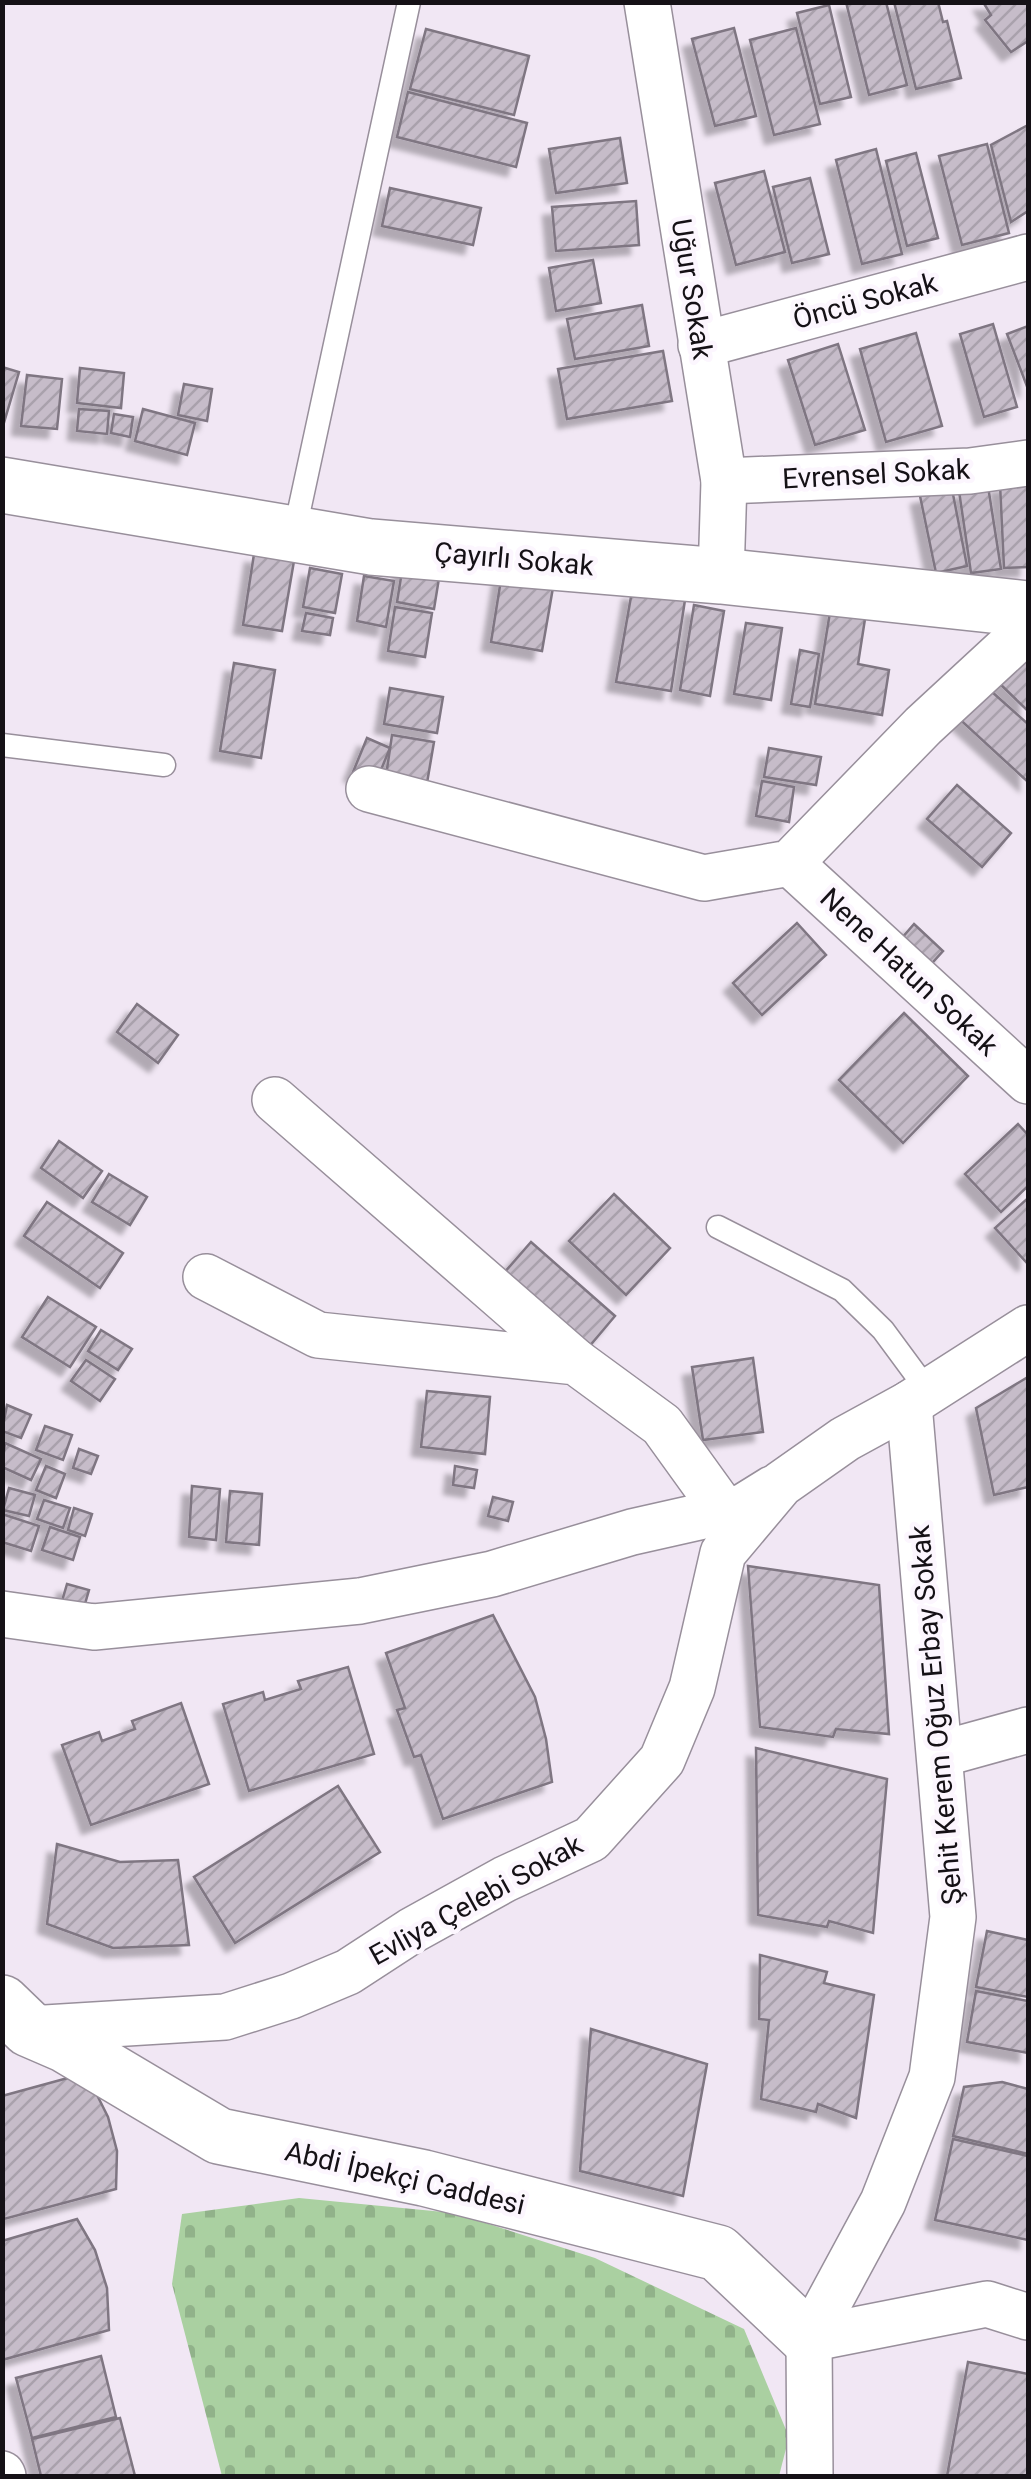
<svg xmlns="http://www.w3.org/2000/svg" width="1031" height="2479" font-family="Roboto,sans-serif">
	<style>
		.cemetery { fill: url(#cemetery-stones) }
		.building { fill: url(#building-hatch); stroke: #7f7682; stroke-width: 2.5; filter: url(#shadow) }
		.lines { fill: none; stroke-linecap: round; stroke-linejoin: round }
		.service-casing { stroke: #988f9b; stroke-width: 25 }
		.minor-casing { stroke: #988f9b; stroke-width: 48 }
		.tertiary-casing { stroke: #988f9b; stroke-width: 58 }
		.service { stroke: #fff; stroke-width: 22 }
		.minor { stroke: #fff; stroke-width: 45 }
		.tertiary { stroke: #fff; stroke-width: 55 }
		.labels { text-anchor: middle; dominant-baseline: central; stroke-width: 9; stroke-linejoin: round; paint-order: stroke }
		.street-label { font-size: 28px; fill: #151116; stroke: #fcf6fe }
	</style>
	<defs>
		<pattern id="cemetery-stones" width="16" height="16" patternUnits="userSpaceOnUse" patternTransform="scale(2.5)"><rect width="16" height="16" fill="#aad0a1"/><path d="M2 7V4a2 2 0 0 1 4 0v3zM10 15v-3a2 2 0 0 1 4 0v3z" fill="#91b28a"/></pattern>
		<pattern id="building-hatch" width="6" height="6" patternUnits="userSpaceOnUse" patternTransform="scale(2.5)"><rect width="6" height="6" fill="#c6bcc9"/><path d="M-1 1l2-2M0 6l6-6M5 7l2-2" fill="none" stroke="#a9a1ac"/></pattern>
		<filter id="shadow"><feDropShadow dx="-9" dy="9" stdDeviation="2.5" flood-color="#0004"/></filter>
	</defs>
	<rect width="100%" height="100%" fill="#f1e7f4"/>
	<path class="cemetery" d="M299 2198 454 2213 595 2258 744 2329 789 2437 779 2476H222L172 2284 182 2214Z"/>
	<g class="building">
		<path d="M846 2H886L907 85 869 95Z"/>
		<path d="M894 2H938L943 22 947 21 961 78 916 89Z"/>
		<path d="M983 2H1028V41L1011 52 985 20 991 15Z"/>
		<path d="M829 5 851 97 820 104 797 13Z"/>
		<path d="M734 28 756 116 715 126 692 39Z"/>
		<path d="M796 28 820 124 774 135 750 40Z"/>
		<path d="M426 29 529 56 514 115 410 89Z"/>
		<path d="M408 92 527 123 516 167 397 137Z"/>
		<path d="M1028 125V211L1011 222 991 145Z"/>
		<path d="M620 138 627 183 556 193 549 149Z"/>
		<path d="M987 144 1009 233 962 245 939 156Z"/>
		<path d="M876 149 902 254 862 264 836 160Z"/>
		<path d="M916 153 938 238 907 246 886 161Z"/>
		<path d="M764 171 785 252 736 265 715 183Z"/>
		<path d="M810 178 829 254 792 263 773 187Z"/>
		<path d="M390 188 481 208 473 245 382 226Z"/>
		<path d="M636 201 639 245 556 251 552 207Z"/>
		<path d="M593 260 601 303 556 311 549 268Z"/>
		<path d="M642 305 649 346 575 359 567 319Z"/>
		<path d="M993 324 1017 407 984 417 960 334Z"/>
		<path d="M1028 326V389L1007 334Z"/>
		<path d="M916 333 942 426 886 442 860 349Z"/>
		<path d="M838 344 865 430 815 445 788 360Z"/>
		<path d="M663 351 672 401 567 419 558 369Z"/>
		<path d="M2 367 19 372 3 426H2Z"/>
		<path d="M80 368 124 373 121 408 77 403Z"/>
		<path d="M27 375 62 379 57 429 21 426Z"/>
		<path d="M184 384 212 389 207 421 178 415Z"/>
		<path d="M79 409 109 411 107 434 77 431Z"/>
		<path d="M143 409 195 423 187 455 135 441Z"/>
		<path d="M114 414 133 417 130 437 111 433Z"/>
		<path d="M1028 483V567L1004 568 1000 484Z"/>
		<path d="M988 486 1001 569 971 573 959 491Z"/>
		<path d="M952 489 967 566 936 573 920 496Z"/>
		<path d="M254 554 294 561 282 631 243 625Z"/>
		<path d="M403 565 440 572 434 609 397 602Z"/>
		<path d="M503 567 555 576 542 651 491 642Z"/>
		<path d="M310 568 342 574 335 613 303 607Z"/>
		<path d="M364 576 394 581 386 627 357 621Z"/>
		<path d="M632 591 685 600 671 691 616 682Z"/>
		<path d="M832 600 867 606 858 664 889 670 882 715 815 704Z"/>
		<path d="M694 605 724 611 710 696 680 690Z"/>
		<path d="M395 607 432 613 425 657 388 651Z"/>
		<path d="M306 613 333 618 330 635 302 631Z"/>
		<path d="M746 623 782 628 771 700 734 694Z"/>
		<path d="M800 650 819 654 810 707 791 704Z"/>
		<path d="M1028 658V711L999 683Z"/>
		<path d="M234 663 275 670 261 758 220 751Z"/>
		<path d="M982 683 1028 724V782L954 714Z"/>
		<path d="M390 688 443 697 437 733 384 724Z"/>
		<path d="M392 735 434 742 427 783 386 776Z"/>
		<path d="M367 738 390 748 376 782 353 772Z"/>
		<path d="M769 748 821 757 816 785 764 777Z"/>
		<path d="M762 781 794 787 789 822 756 816Z"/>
		<path d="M957 785 1011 833 982 867 927 819Z"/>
		<path d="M797 923 826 955 762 1015 733 983Z"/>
		<path d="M914 924 943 951 924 972 895 946Z"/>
		<path d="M137 1004 178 1035 158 1063 117 1032Z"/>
		<path d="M904 1013 968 1076 903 1143 839 1080Z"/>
		<path d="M1018 1124 1028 1135V1186L1001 1212 965 1174Z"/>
		<path d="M59 1141 102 1171 83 1198 41 1168Z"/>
		<path d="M109 1174 147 1197 130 1225 92 1202Z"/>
		<path d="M614 1194 670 1248 626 1295 569 1241Z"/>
		<path d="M1028 1198V1260L1026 1262 995 1228Z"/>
		<path d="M47 1202 123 1253 100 1288 24 1236Z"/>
		<path d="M531 1242 615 1316 588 1348 503 1274Z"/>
		<path d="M48 1297 96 1327 70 1367 22 1337Z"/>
		<path d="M101 1330 132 1349 118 1370 88 1351Z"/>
		<path d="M753 1358 763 1432 703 1440 692 1367Z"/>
		<path d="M86 1360 115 1379 100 1401 71 1381Z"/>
		<path d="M1028 1377V1487L994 1495 976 1408Z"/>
		<path d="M427 1391 490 1397 485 1454 421 1447Z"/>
		<path d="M7 1405 31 1415 21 1438 2 1431Z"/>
		<path d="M45 1426 72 1435 63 1460 36 1450Z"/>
		<path d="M5 1443 41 1459 31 1480 2 1467Z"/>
		<path d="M79 1449 98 1456 91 1474 73 1468Z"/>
		<path d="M46 1466 65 1474 56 1498 36 1490Z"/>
		<path d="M455 1466 477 1470 474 1488 453 1485Z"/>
		<path d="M192 1486 220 1489 216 1540 189 1537Z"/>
		<path d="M9 1488 35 1495 29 1516 3 1510Z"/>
		<path d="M230 1491 262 1494 259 1545 226 1542Z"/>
		<path d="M493 1497 513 1502 508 1521 488 1516Z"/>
		<path d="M44 1500 70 1508 63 1528 37 1519Z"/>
		<path d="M74 1508 92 1514 85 1536 68 1530Z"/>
		<path d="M2 1514 39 1526 31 1551 2 1542Z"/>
		<path d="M50 1527 80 1537 73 1560 42 1550Z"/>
		<path d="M748 1566 879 1585 889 1734 836 1729 833 1737 760 1727Z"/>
		<path d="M67 1584 89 1590 82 1614 60 1608Z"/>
		<path d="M493 1615 535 1697 546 1739 552 1782 443 1819 421 1755 414 1757 397 1710 405 1708 386 1653Z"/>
		<path d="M348 1667 374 1754 249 1791 223 1704 263 1692 265 1700 301 1689 298 1681Z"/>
		<path d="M181 1703 209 1784 91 1825 62 1745 99 1732 102 1741 135 1729 132 1721Z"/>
		<path d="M756 1748 887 1779 873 1933 829 1921 827 1927 758 1915Z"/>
		<path d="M338 1786 380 1852 235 1943 194 1877Z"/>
		<path d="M57 1844 120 1862 178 1860 189 1945 113 1948 47 1924Z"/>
		<path d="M987 1931 1028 1940V1997L976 1987Z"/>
		<path d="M760 1955 827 1972 824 1983 874 1995 856 2118 818 2104 816 2112 761 2099 769 2020 759 2019Z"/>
		<path d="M976 1991 1028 2001V2053L967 2042Z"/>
		<path d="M591 2029 707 2064 683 2196 580 2171Z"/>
		<path d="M86 2073 108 2117 117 2151 116 2189 4 2219 2 2096Z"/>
		<path d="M1002 2082 1028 2089V2154L953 2136 964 2087Z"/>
		<path d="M953 2139 1028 2156V2240L935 2220Z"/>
		<path d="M77 2219 95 2250 107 2288 109 2330 2 2360V2241Z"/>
		<path d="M101 2356 116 2417 32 2438 16 2378Z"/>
		<path d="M968 2362 1028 2374V2476H947Z"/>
		<path d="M120 2418 135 2476H41L32 2439Z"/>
	</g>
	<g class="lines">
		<defs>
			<g id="service">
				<path d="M294 534 409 2"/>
				<path d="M2 745 164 765"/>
				<path d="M718 1227 842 1290 883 1330 928 1391"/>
			</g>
			<g id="minor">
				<path d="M647 2 724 481 721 576"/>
				<path d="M701 345 1028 257"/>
				<path d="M724 481 970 471 1028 463"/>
				<path d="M369 789 704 878 790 863 923 726 1028 629"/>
				<path d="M790 863 1028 1081"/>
				<path d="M275 1100 576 1362"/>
				<path d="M206 1277 318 1335 576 1362 662 1425 724 1511"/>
				<path d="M2 1614 94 1627 360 1601 492 1574 632 1532 743 1507 772 1489"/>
				<path d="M941 1754 1028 1730"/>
				<path d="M29 2029 225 2017 291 1996 348 1972 411 1931 505 1879 591 1839 662 1760 692 1688 723 1553 781 1484 845 1439 909 1404 1028 1328"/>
				<path d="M809 2339 987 2304 1028 2317"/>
				<path d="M2 2474 3 2476"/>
				<path d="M810 2476 809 2339 883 2202 932 2077 953 1917 909 1404"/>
			</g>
			<g id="tertiary">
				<path d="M2 485 371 547 721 576 1028 609"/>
				<path d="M2 2003 29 2029 66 2045 219 2136 424 2178 718 2253 809 2339"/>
			</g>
		</defs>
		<use href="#service" class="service-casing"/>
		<use href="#minor" class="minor-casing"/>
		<use href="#tertiary" class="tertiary-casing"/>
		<use href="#service" class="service"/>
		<use href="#minor" class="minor"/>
		<use href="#tertiary" class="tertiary"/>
	</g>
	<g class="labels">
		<g class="street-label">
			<text transform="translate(692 289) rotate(81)">Uğur Sokak</text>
			<text transform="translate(865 301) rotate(-15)">Öncü Sokak</text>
			<text transform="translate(876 474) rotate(-3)">Evrensel Sokak</text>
			<text transform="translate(514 559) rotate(5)">Çayırlı Sokak</text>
			<text transform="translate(909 972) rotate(43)">Nene Hatun Sokak</text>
			<text transform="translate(936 1715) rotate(-95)">Şehit Kerem Oğuz Erbay Sokak</text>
			<text transform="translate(476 1900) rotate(-29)">Evliya Çelebi Sokak</text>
			<text transform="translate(405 2178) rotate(13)">Abdi İpekçi Caddesi</text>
		</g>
	</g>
	<rect width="1031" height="2479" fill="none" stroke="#151116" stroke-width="10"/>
</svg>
